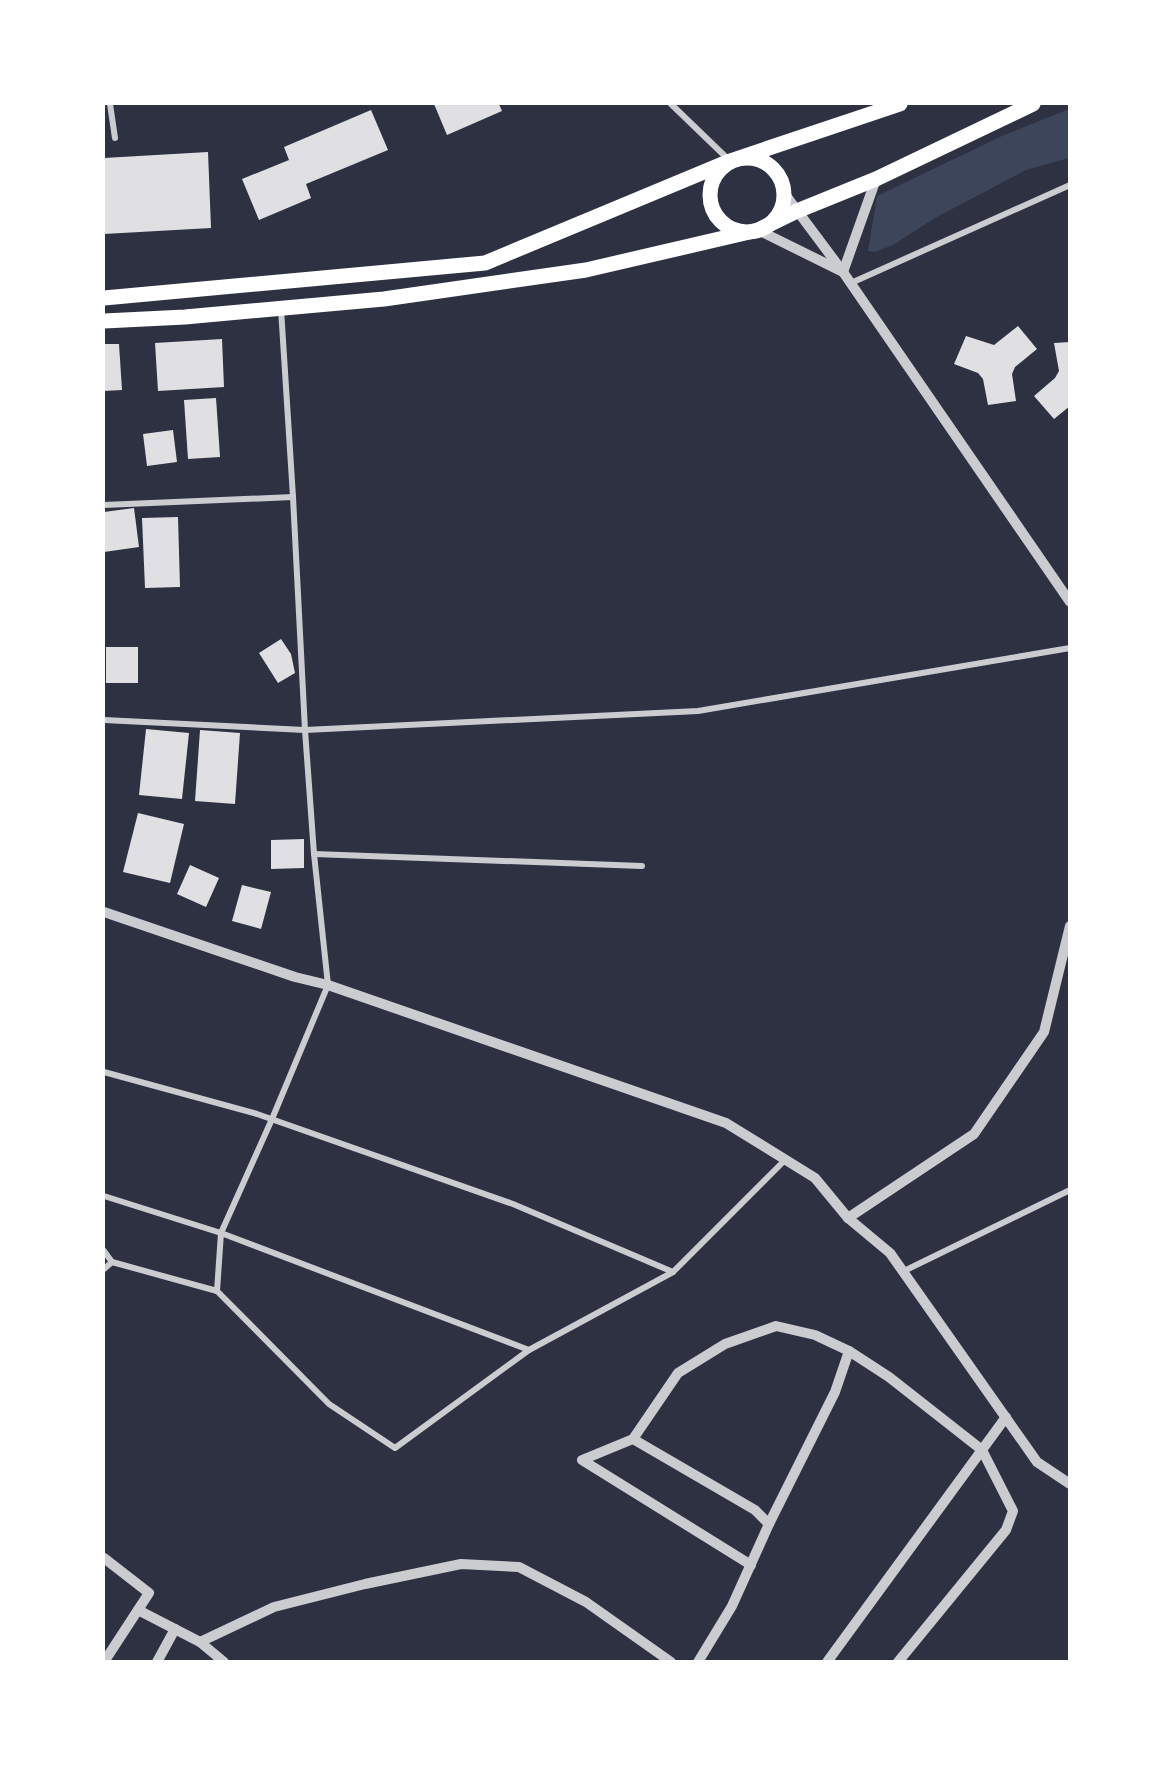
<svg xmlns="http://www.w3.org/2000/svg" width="1173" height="1765" font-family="'IBM Plex Sans',sans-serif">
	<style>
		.green { fill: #3c4559 }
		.building { fill: #e0e0e3 }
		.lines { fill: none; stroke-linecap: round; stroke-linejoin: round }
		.minor { stroke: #caccd0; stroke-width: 6 }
		.tertiary { stroke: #caccd0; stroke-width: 10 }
		.primary { stroke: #fff; stroke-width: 15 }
	</style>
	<rect width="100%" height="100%" fill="#2d3142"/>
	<path class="green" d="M1069 109V158L1026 170 935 218 893 245 875 252 868 251 877 196 1004 135Z"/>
	<g class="building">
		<path d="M434 104H499L502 111 447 135Z"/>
		<path d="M371 110 388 150 306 184 311 198 259 220 242 179 289 160 284 147Z"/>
		<path d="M208 152 211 228 104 234V158Z"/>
		<path d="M1018 326 1037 349 1015 367 1012 374 1016 401 988 405 983 379 978 373 954 364 966 336 994 345Z"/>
		<path d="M222 339 224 387 158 391 155 343Z"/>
		<path d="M1070 342V406L1054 419 1034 396 1055 378 1059 371 1054 343Z"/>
		<path d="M104 344H119L122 390 104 391Z"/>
		<path d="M216 398 220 457 188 459 184 400Z"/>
		<path d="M173 430 177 462 147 466 143 434Z"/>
		<path d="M134 508 139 547 104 552V512Z"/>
		<path d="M178 517 180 587 145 588 142 518Z"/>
		<path d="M281 639 291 654 295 673 278 683 259 653Z"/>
		<rect x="106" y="647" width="32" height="36"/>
		<path d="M146 729 189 733 182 799 139 795Z"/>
		<path d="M200 730 240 733 235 804 195 801Z"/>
		<path d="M138 813 184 824 170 883 123 872Z"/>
		<path d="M304 839V868L271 869V840Z"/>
		<path d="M190 865 219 878 206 907 177 894Z"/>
		<path d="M242 885 271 892 261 929 232 921Z"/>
	</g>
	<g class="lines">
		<g class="minor">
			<path d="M110 104 115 138"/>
			<path d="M671 104 729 160"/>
			<path d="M851 283 1070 185"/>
			<path d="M104 505 293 497"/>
			<path d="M104 720 305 730 698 711 1070 648"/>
			<path d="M314 854 642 866"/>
			<path d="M104 1072 257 1114 513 1204 673 1272"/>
			<path d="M104 1196 221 1233 529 1350 673 1272 785 1160"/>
			<path d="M104 1251 112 1262 217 1291 329 1404 395 1448 529 1350"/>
			<path d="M104 1269 112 1262"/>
			<path d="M904 1271 1070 1190"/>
			<path d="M217 1291 221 1233 272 1119 328 985 314 854 305 730 293 497 281 309"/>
		</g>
		<g class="tertiary">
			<path d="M784 193 843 272 1070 602"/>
			<path d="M758 230 843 272 876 179"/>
			<path d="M104 912 295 977 328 985 726 1123 815 1178 848 1218 974 1134 1044 1032 1070 926"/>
			<path d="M848 1218 890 1253 1037 1462 1070 1484"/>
			<path d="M633 1439 582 1460 751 1565"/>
			<path d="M769 1524 755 1510 633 1439 678 1373 725 1344 776 1326 815 1335 849 1351 889 1377 982 1450 1013 1511 1006 1530 898 1662"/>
			<path d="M104 1558 149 1593 104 1662"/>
			<path d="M138 1610 200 1642 224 1662"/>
			<path d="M200 1642 274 1607 365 1584 461 1564 519 1567 586 1602 671 1662"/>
			<path d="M157 1662 175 1629"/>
			<path d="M698 1662 732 1606 769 1524 835 1392 849 1351"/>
			<path d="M827 1662 1006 1417"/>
		</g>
		<g class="primary">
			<circle cx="747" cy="195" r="37"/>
			<path d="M104 298 485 263 730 161 900 104"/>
			<path d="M104 321 185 317 384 299 586 270 758 230 797 211 876 179 1033 104"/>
		</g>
	</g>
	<rect width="1173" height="1765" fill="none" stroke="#ffffff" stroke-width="210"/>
</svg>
